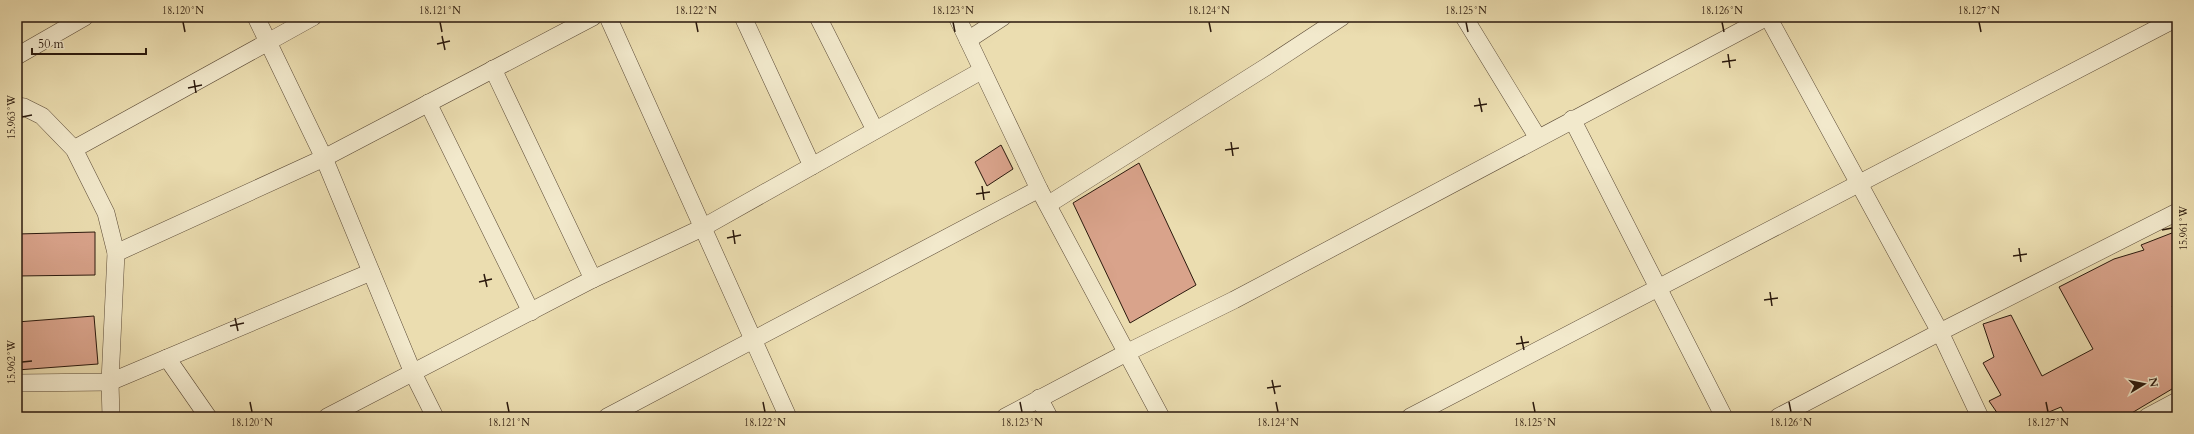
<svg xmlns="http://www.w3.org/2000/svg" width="2194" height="434" font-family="Cardo,serif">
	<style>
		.building { fill: #d9a38b; stroke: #2b190d }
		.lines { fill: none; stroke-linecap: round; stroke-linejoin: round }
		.minor-casing { stroke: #5b4a36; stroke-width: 18 }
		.minor { stroke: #f2e9cc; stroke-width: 17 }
		.ticks { fill: none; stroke: #2b190d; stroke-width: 1.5 }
		.neatline { fill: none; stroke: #2b190d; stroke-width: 1.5 }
		.ticks-label { font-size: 10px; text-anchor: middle; fill: #2b190d }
	</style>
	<rect width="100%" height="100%" fill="#ebddb0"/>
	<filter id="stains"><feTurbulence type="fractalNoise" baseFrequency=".005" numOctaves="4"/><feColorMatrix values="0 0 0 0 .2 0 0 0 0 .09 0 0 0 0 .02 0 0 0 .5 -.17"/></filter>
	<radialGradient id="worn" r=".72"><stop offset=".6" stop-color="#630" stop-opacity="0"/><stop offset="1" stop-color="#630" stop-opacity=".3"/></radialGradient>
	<g class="building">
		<path d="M1001 145 1013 169 987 186 975 162Z"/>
		<path d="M1139 163 1196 285 1130 323 1073 203Z"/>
		<path d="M2177 231V303L2172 306 2177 316V386L2125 417H2066L2061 407 2037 417H2000L1989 401 2001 395 1983 363 1994 357 1983 324 2011 315 2042 376 2093 349 2059 287 2114 259 2144 250 2141 245Z"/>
		<path d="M95 232V275L17 276V234Z"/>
		<path d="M94 316 98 364 17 370V322Z"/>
	</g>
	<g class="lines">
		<defs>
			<g id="minor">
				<path d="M313 17 268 42 324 158 413 373 435 417"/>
				<path d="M608 17 788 417"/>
				<path d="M743 17 812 166"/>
				<path d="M818 17 875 130"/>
				<path d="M957 17 1039 189 1161 417"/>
				<path d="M1464 17 1538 138"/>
				<path d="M1768 17 1940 332 1980 417"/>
				<path d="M968 40 1003 17"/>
				<path d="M17 56 85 17"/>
				<path d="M493 69 593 279"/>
				<path d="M428 103 531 312"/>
				<path d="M17 106 24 107 42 116 74 149 106 213 116 253 110 382 111 417"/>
				<path d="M1572 119 1724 417"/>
				<path d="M74 149 268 42 256 17"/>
				<path d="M1049 204 1266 67 1342 17"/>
				<path d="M116 253 324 158 593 17"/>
				<path d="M167 358 208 417"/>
				<path d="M17 383 110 382 371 272"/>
				<path d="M1039 398 1049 417"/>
				<path d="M327 417 593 279 702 228 981 71"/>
				<path d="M607 417 1039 189"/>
				<path d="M1005 417 1128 352 1234 300 1767 17"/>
				<path d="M1410 417 2177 18"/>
				<path d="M1778 417 1940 332 2177 212"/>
				<path d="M2147 417 2177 401"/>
			</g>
		</defs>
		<use href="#minor" class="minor-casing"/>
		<use href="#minor" class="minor"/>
	</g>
	<path class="ticks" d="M183 22 185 32M440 22 442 32M696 22 698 32M953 22 955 32M1209 22 1211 32M1466 22 1468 32M1722 22 1724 32M1979 22 1981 32M442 36 445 50M437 44 450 41M1728 54 1730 68M1722 62 1736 60M194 80 196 93M188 88 202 85M1479 98 1482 112M1474 106 1487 104M22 117 32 115M1231 142 1233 156M1225 150 1239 148M982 186 984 200M976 194 990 192M733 230 735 244M2162 230 2172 228M727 238 741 235M2019 248 2021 262M2013 256 2027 254M484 274 487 287M479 282 492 279M1770 292 1772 306M1764 300 1778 298M235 318 238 331M230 326 244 323M1521 336 1524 350M1516 344 1529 342M22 362 32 361M1272 380 1275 394M1267 388 1281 386M250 402 252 412M507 402 509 412M763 402 765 412M1020 402 1022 412M1276 402 1278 412M1533 402 1535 412M1789 402 1791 412M2046 402 2048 412"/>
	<rect width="2194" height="434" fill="none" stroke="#ebddb0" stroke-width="44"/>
	<g transform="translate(2144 384) rotate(80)" stroke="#f2e9cc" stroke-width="3" paint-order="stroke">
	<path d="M0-3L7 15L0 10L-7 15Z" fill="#2b190d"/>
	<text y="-6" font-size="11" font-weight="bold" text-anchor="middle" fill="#2b190d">N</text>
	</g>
	<path d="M32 48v6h114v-6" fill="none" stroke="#2b190d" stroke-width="2"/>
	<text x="38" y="48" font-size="12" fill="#2b190d" stroke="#f2e9cc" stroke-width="3" paint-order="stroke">50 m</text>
	<rect x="22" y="22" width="2150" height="390" class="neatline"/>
	<g class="ticks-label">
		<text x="183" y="14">18.120°N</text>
		<text x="440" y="14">18.121°N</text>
		<text x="696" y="14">18.122°N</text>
		<text x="953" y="14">18.123°N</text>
		<text x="1209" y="14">18.124°N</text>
		<text x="1466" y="14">18.125°N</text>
		<text x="1722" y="14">18.126°N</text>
		<text x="1979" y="14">18.127°N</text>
		<text transform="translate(11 117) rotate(-90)" y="4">15.963°W</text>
		<text transform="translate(2183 228) rotate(-90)" y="4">15.961°W</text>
		<text transform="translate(11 362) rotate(-90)" y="4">15.962°W</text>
		<text x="252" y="426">18.120°N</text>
		<text x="509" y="426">18.121°N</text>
		<text x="765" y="426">18.122°N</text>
		<text x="1022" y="426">18.123°N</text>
		<text x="1278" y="426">18.124°N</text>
		<text x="1535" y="426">18.125°N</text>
		<text x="1791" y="426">18.126°N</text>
		<text x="2048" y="426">18.127°N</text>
	</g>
	<rect width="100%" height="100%" filter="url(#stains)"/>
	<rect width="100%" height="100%" fill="url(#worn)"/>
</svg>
